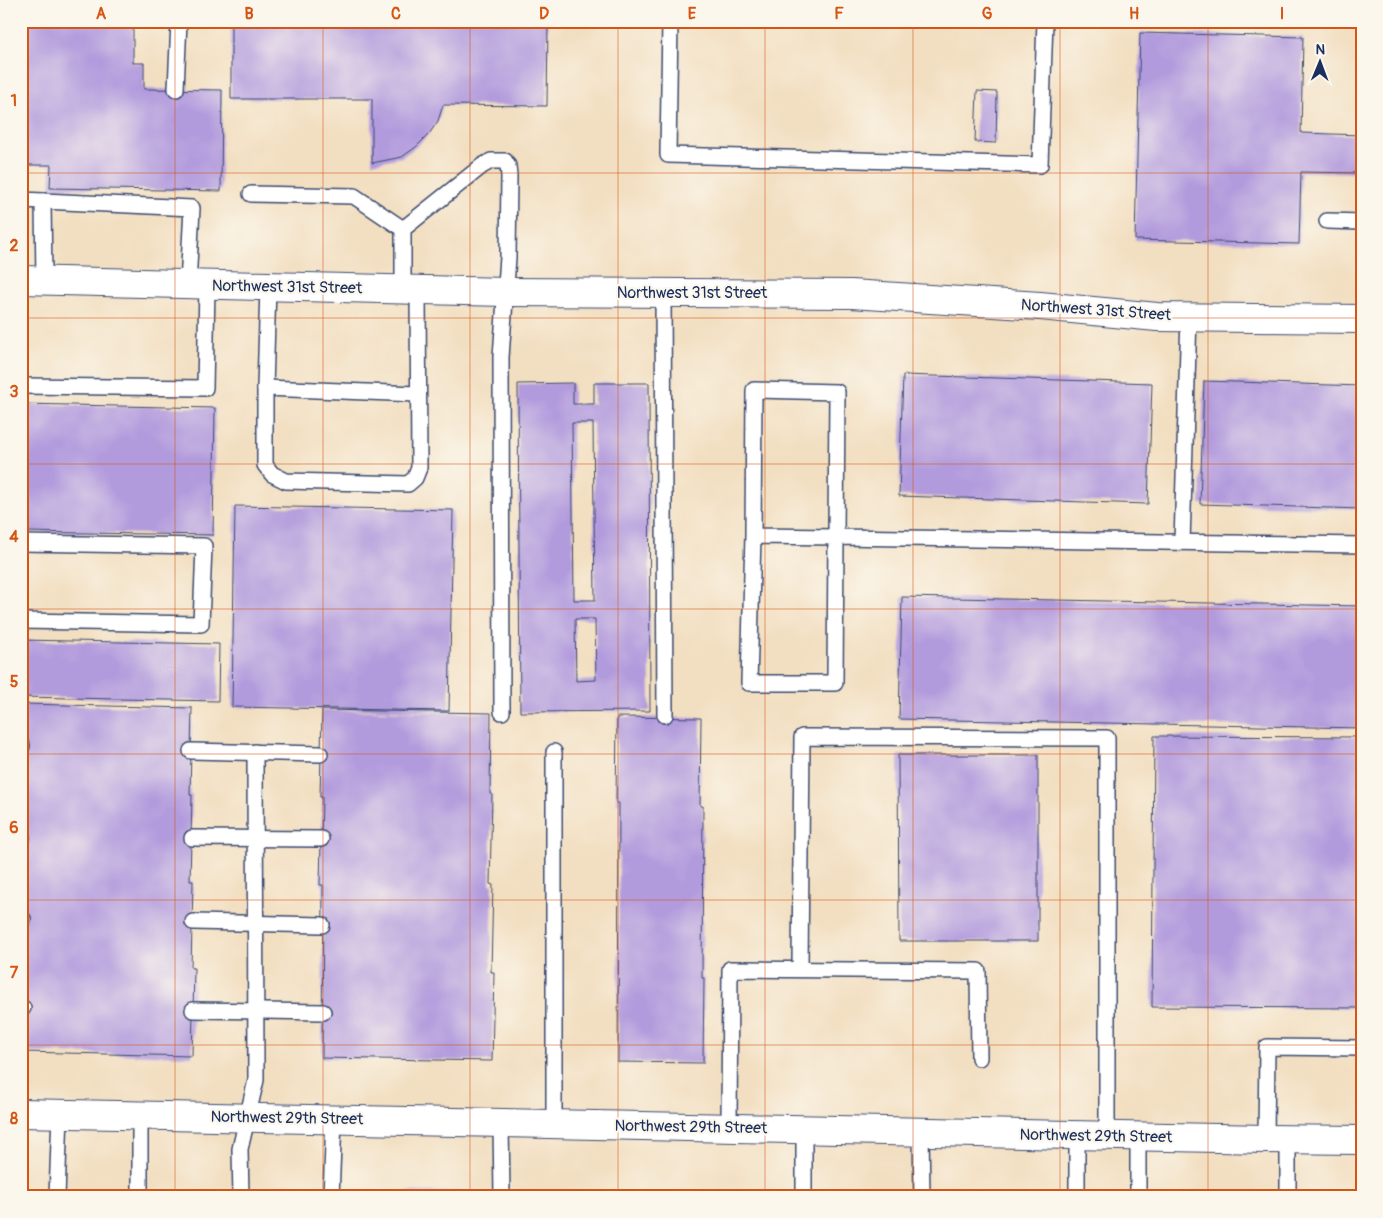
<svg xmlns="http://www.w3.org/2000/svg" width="1383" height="1218" font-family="Pangolin,sans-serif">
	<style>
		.building { fill: #b29bdd; fill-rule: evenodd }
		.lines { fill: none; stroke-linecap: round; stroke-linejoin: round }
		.service-casing { stroke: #3b496d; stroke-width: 18 }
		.minor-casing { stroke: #3b496d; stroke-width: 30 }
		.service { stroke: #fff; stroke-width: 15 }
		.minor { stroke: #fff; stroke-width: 28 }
		.grid { fill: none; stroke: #d45514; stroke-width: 1; stroke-opacity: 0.55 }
		.labels { text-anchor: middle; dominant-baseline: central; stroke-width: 4.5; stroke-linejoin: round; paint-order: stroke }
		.street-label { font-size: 16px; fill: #1b2f5e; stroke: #fbf7ec }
		.neatline { fill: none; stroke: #d45514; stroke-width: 2 }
		.grid-label { font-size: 16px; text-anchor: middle; font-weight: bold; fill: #d45514 }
	</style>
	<rect width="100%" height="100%" fill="#fbf7ec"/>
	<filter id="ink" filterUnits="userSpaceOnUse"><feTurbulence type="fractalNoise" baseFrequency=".02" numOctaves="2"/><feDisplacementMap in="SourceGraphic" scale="10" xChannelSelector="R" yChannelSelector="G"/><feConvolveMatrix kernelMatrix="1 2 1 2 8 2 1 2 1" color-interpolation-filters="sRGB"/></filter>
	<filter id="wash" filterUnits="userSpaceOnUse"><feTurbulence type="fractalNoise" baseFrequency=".0096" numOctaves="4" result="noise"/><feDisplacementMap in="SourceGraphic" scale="20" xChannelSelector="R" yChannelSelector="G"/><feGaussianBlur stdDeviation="1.12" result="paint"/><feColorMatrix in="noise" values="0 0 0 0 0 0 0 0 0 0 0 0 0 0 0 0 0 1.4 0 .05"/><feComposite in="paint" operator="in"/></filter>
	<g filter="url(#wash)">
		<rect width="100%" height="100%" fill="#f2dec0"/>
		<g id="blocks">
			<g class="building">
				<path d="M21 21H133V63H144V89L222 90 221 191 50 188 51 165H21Z"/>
				<path d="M231 21H548L547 106 443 105 438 121 429 134 416 147 402 157 372 163V99H231Z"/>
				<path d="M1140 33 1303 37 1301 133 1362 135V173L1301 172 1299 244 1135 240Z"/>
				<path d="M977 91 997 92 996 143 975 142Z"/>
				<path d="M903 375 1152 383 1148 504 899 496Z"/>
				<path d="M1204 381 1362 386V509L1200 504Z"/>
				<path d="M573 383V404H594V383H649L650 711 520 712 518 384ZM572 423H593L595 600H574ZM575 619H595L596 680 576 681Z"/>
				<path d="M21 404 215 408 213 535 21 532Z"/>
				<path d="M235 506 453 510 449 711 232 707Z"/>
				<path d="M902 597 1362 606V728L899 719Z"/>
				<path d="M21 640 219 644 218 701 21 697Z"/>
				<path d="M23 704 192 708 190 795H192L190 881H193L191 968H194L192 1056 22 1052 24 965H22L24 878H22L24 791H21Z"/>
				<path d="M322 710 491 713 490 794H492L490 884 493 885 491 972H494L492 1061 322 1058 323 885H320L322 797H320Z"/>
				<path d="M617 717 701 718 700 806H703L702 978H704L703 1063 618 1062 619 803H616Z"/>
				<path d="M1154 736 1362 737V1008L1152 1007Z"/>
				<path d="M898 755H1038V941H899Z"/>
				<path d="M460 1191V1197H391V1192Z"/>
			</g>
		</g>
	</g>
	<g filter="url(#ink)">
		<use href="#blocks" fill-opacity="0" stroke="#3b496d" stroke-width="1"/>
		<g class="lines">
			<defs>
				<g id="service">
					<path d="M670 21 668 155 1040 165 1045 21"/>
					<path d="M176 89 179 21"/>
					<path d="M251 194 354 196 403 229"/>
					<path d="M21 200 43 201 44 281"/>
					<path d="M43 201 192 208 188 285"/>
					<path d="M1327 221 1362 222"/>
					<path d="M268 287 265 388V465L272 474 286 481 408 484 415 478 419 468 418 291"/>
					<path d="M403 290V229L482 166 491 161H505L508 166 509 176 508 257 501 357 502 712"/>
					<path d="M663 293 665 715"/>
					<path d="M21 386 205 388 207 286"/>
					<path d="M265 388 417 394"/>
					<path d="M753 536 749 683H835L837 392 754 390 753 536 836 537 1362 545"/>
					<path d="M1182 542 1189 316"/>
					<path d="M21 543 204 546 201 624 21 621"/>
					<path d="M21 746H22"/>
					<path d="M191 751 320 754"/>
					<path d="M554 752V1124"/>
					<path d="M21 838H22"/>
					<path d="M192 838 321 839"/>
					<path d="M21 919H23"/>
					<path d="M193 922 322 925"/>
					<path d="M800 969 802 737 1107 738V1136"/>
					<path d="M21 1008H23"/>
					<path d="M193 1010 323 1012"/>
					<path d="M140 1115V1197"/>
					<path d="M501 1123 502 1197"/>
					<path d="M729 1127 730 969 978 971 979 1058"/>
					<path d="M804 1129V1197"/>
					<path d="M921 1131 922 1197"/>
					<path d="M1077 1135V1197"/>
					<path d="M1138 1137V1197"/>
					<path d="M1266 1139 1267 1047 1362 1048"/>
					<path d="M57 1197 60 1113"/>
					<path d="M241 1197 240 1149 256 1080 255 752"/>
					<path d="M331 1197 334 1119"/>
					<path d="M1288 1197V1139"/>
				</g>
				<g id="minor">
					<path d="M21 280 505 292 851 294 1040 306 1157 317 1362 319"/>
					<path d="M21 1113 1266 1139 1362 1140"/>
				</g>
			</defs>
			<use href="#service" class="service-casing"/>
			<use href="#minor" class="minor-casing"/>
			<use href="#service" class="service"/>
			<use href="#minor" class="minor"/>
		</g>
	</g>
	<path class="grid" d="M175 21V1197M323 21V1197M470 21V1197M618 21V1197M765 21V1197M913 21V1197M1060 21V1197M1208 21V1197M21 173H1362M21 318H1362M21 464H1362M21 609H1362M21 754H1362M21 900H1362M21 1045H1362"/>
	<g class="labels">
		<g class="street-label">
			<text transform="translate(287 287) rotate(1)">Northwest 31st Street</text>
			<text x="692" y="293">Northwest 31st Street</text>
			<text transform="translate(1096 310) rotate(4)">Northwest 31st Street</text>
			<text transform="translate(287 1118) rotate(1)">Northwest 29th Street</text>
			<text transform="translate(691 1127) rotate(1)">Northwest 29th Street</text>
			<text transform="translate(1096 1136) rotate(1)">Northwest 29th Street</text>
		</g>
	</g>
	<rect width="1383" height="1218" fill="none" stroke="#fbf7ec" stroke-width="55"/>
	<g transform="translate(1320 62) rotate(1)" stroke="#fbf7ec" stroke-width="4" paint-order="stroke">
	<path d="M0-4L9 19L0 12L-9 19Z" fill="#1b2f5e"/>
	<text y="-8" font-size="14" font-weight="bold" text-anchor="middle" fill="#1b2f5e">N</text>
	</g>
	<rect x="28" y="28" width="1328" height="1162" class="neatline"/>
	<g class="grid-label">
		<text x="101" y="19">A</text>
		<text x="249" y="19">B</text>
		<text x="396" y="19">C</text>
		<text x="544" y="19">D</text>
		<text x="692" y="19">E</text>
		<text x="839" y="19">F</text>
		<text x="987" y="19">G</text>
		<text x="1134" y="19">H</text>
		<text x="1282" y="19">I</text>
		<text x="14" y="106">1</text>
		<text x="14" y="251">2</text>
		<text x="14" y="397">3</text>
		<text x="14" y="542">4</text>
		<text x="14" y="687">5</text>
		<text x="14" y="833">6</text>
		<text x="14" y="978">7</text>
		<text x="14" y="1124">8</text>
	</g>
</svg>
